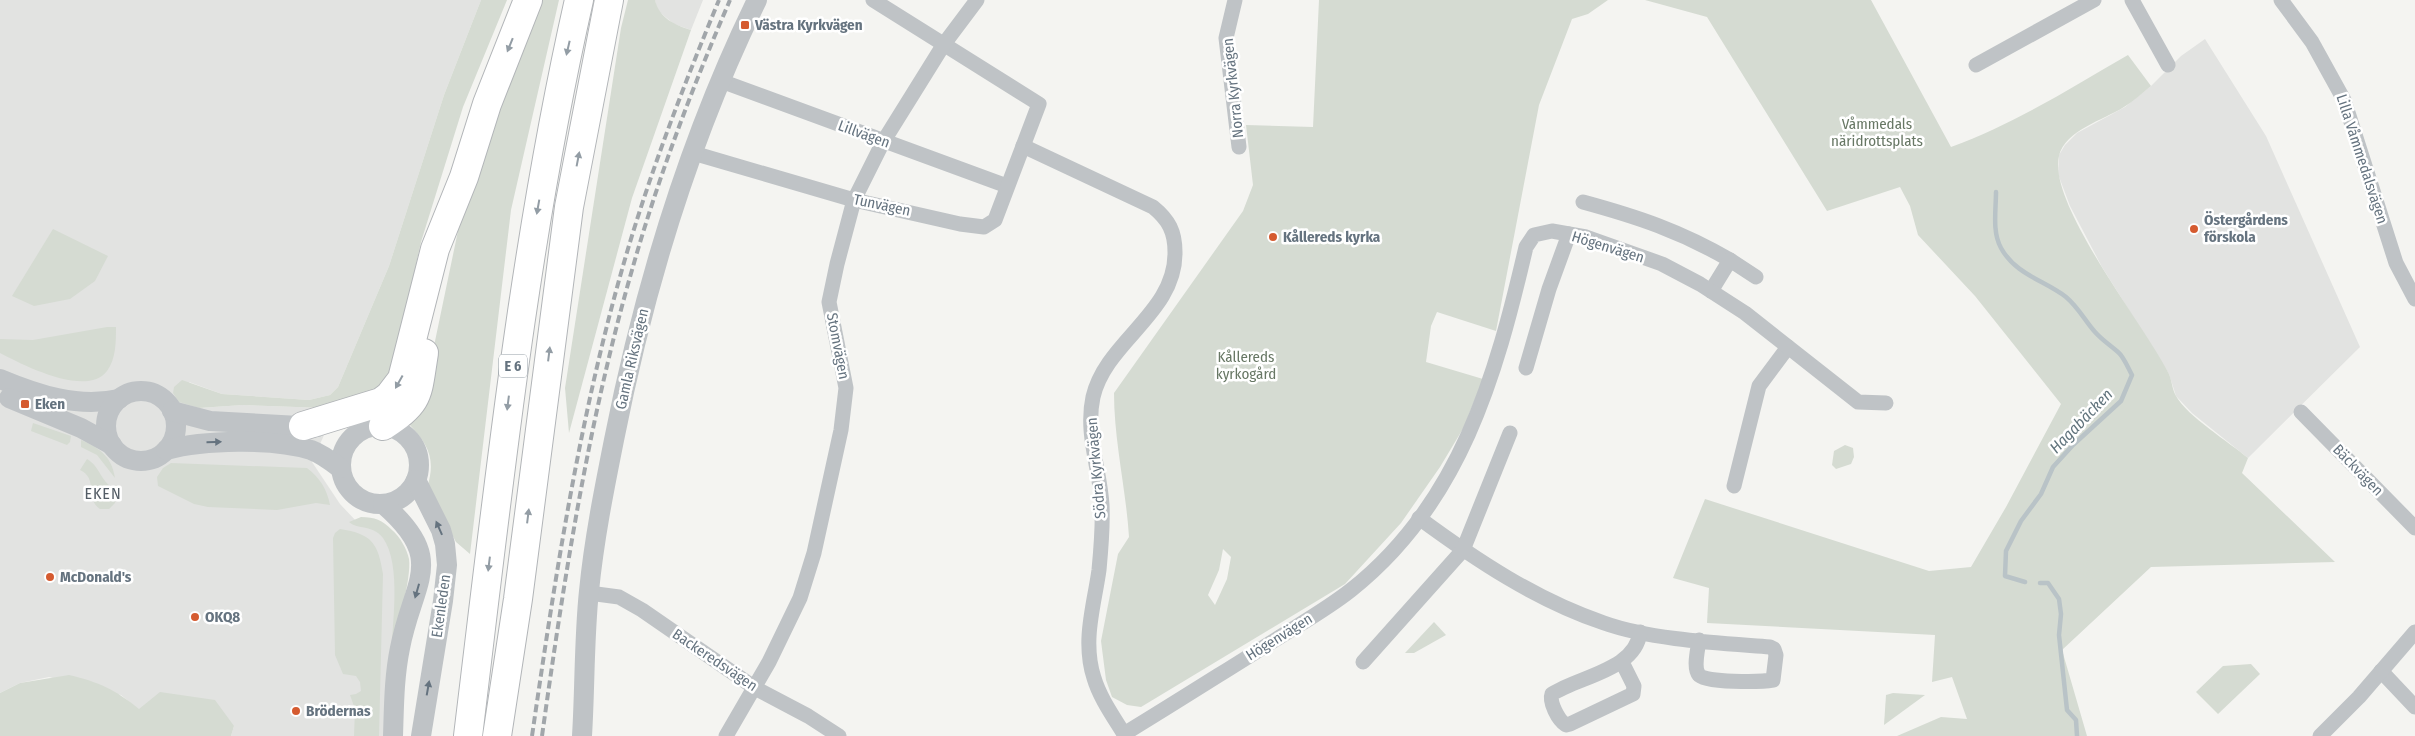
<svg xmlns="http://www.w3.org/2000/svg" width="2415" height="736" font-family="'Fira Sans Condensed',sans-serif">
	<style>
		.built { fill: #e2e3e1 }
		.green { fill: #d5dbd2; fill-rule: evenodd }
		.lines { fill: none; stroke-linecap: round; stroke-linejoin: round }
		.stream { stroke: #b9c3c7; stroke-width: 4.5 }
		.motorway-casing { stroke: #b2b5b8; stroke-width: 30 }
		.minor { stroke: #bfc3c6; stroke-width: 15 }
		.tertiary { stroke: #bfc3c6; stroke-width: 20 }
		.motorway { stroke: #fff; stroke-width: 28 }
		.rail { stroke: #a1a6aa; stroke-width: 4; stroke-dasharray: 8 4; stroke-linecap: butt }
		.oneway { fill: #939da5 }
		.oneway2 { fill: #65737f }
		.poi-dot { fill: #d55b30; stroke: #fff; stroke-width: 2 }
		.labels { text-anchor: middle; dominant-baseline: central; stroke-width: 5; stroke-linejoin: round; paint-order: stroke }
		.shield { fill: #fff; stroke: #939da5; stroke-width: 1 }
		.shield-label { font-size: 14px; font-weight: bold; fill: #65737f }
		.poi-label { font-size: 15px; font-weight: bold; fill: #65737f; stroke: #fff; text-anchor: start }
		.street-label { font-size: 15px; fill: #65737f; stroke: #fff }
		.park-label { font-size: 15px; fill: #677764; stroke: #fff }
		.water-label { font-size: 16px; font-style: italic; fill: #61747d; stroke: #fff }
		.neighbourhood-label { font-size: 16px; letter-spacing: 1px; fill: #535c65; stroke: #fff }
	</style>
	<rect width="100%" height="100%" fill="#f4f4f1"/>
	<g class="built">
		<path d="M0 0H481L444 95 389 266 338 387 330 395 309 400 222 394 189 382 199 408 243 405 324 408 337 406 312 462 340 504 357 522 375 521 407 579 400 623 389 736H231L234 726 139 710 121 695 49 677 20 683 0 693Z"/>
		<path d="M655 0H703L691 30 674 24 657 10Z"/>
		<path d="M2205 39 2266 136 2360 347 2248 458 2192 413 2176 396 2169 374 2102 267 2070 206 2058 174 2059 155 2065 145 2077 133 2125 107 2151 86 2181 56Z"/>
	</g>
	<g class="green">
		<path d="M481 0H507L463 107 421 242 393 368 384 383 376 390 324 408 243 405 199 408 179 402 173 393 174 387 182 380 222 394 309 400 330 395 338 387 389 266 444 95Z"/>
		<path d="M537 0H559L511 210 470 554 456 542 427 488C436 460 429 445 409 424L419 415 426 400 429 370 459 226 501 93Z"/>
		<path d="M628 0H655C659 18 675 25 691 30L632 198 569 433 565 388 621 28Z"/>
		<path d="M1319 0H1608L1588 14 1572 19 1539 105 1496 331 1437 312 1431 326 1426 362 1483 379 1464 427 1440 467 1401 523 1345 584 1141 707 1127 705 1112 697 1106 680 1101 641 1118 554 1129 537C1126 489 1114 441 1114 393L1243 211 1253 185 1246 125 1313 127ZM1223 549 1231 557 1227 579 1215 605 1208 595 1219 570Z"/>
		<path d="M1645 0H1871L1951 147C2014 124 2071 88 2128 55L2151 86C2142 93 2134 101 2124 107 2104 120 2065 130 2059 156 2047 204 2146 327 2169 374 2172 381 2172 389 2176 396 2187 416 2229 442 2248 458L2242 473 2335 562 2151 567 2062 650 2087 736H1897L1941 717 1967 719 1952 677 1932 682 1935 635 1707 623 1709 588 1673 578 1705 499 1929 571 1971 567 2006 507 2061 404 1975 296 1918 235 1910 206 1900 187 1827 211 1707 17Z"/>
		<path d="M53 229 108 256 95 281 70 299 34 306 12 296Z"/>
		<path d="M107 327H116C116 342 116 359 107 371 87 398 23 365 0 353V339L33 340Z"/>
		<path d="M33 423 71 436 70 442 67 445 31 431Z"/>
		<path d="M81 440C100 448 112 457 115 478L97 455 81 447Z"/>
		<path d="M1845 445 1853 448 1854 457 1851 464 1836 469 1832 465 1834 451Z"/>
		<path d="M87 459C100 466 102 485 116 489L115 503 109 509H100C84 498 99 479 80 470Z"/>
		<path d="M171 463 307 468C320 478 327 489 330 505L316 503 277 510 208 507 194 504 158 486 157 477 163 468Z"/>
		<path d="M361 517C375 517 382 520 392 530 400 537 407 549 409 559 412 578 395 636 391 658 392 625 402 565 383 538 372 524 358 530 349 522Z"/>
		<path d="M340 529C372 534 378 543 383 574L379 736H354L355 709 350 695 356 694 361 691 360 682 356 676 343 674 335 655 333 538 335 533Z"/>
		<path d="M1434 622 1446 635 1414 653H1405Z"/>
		<path d="M2251 664 2260 674 2218 714 2196 692 2223 666Z"/>
		<path d="M69 675C99 682 116 690 139 709L160 692 215 700 234 726 231 736H0V693L20 683Z"/>
		<path d="M1893 693 1925 695 1884 725 1886 695Z"/>
	</g>
	<g class="lines">
		<g class="stream">
			<path d="M1996 192C1996 210 1992 232 2001 248 2016 275 2044 280 2066 297 2079 308 2085 321 2095 332 2102 340 2110 345 2118 352 2124 357 2128 368 2132 375L2121 401 2073 445 2053 467 2041 494 2021 521 2006 551 2005 576 2025 582"/>
			<path d="M2040 583H2048L2059 599 2061 614 2059 635 2067 710 2076 720 2077 736"/>
		</g>
		<defs>
			<g id="motorway">
				<path d="M303 426 381 402 389 396 402 379 435 249 464 177 487 104 528 0"/>
				<path d="M383 426C421 401 417 396 424 353"/>
				<path d="M468 736C498 490 524 243 579 0"/>
				<path d="M497 736 518 599 569 207 609 0"/>
			</g>
		</defs>
		<use href="#motorway" class="motorway-casing"/>
		<g class="minor">
			<path d="M1235 0 1226 38 1239 147"/>
			<path d="M2132 0 2168 65"/>
			<path d="M2281 0 2312 42 2344 100 2396 263 2415 299"/>
			<path d="M1976 65 2094 0"/>
			<path d="M721 81 1007 186"/>
			<path d="M1023 146 1153 207C1169 220 1175 232 1175 252 1176 313 1106 341 1093 397 1085 434 1100 469 1102 505 1103 526 1101 549 1099 570 1094 606 1082 641 1094 678 1100 698 1113 716 1124 734"/>
			<path d="M693 153 854 200 960 224 984 227 995 220 1039 104 873 0"/>
			<path d="M1583 202C1638 217 1680 231 1730 260"/>
			<path d="M1711 291 1730 260 1756 277"/>
			<path d="M1526 368 1549 289 1569 234"/>
			<path d="M2301 412 2415 528"/>
			<path d="M1734 486 1759 386 1788 347"/>
			<path d="M1419 518C1476 560 1536 600 1604 623 1652 640 1719 643 1770 647L1774 649 1776 655 1773 680C1762 682 1704 683 1699 675 1693 668 1698 649 1699 640"/>
			<path d="M589 593 619 597 642 610 755 688 808 716 839 736"/>
			<path d="M1363 662 1463 550 1510 433"/>
			<path d="M1622 662 1634 686 1633 694 1570 724 1566 725C1558 720 1549 702 1552 694 1580 676 1636 670 1640 632"/>
			<path d="M2381 671 2415 707"/>
			<path d="M726 736 769 662 800 598 814 553 841 430 846 388 829 302 837 264 854 200 883 142 944 44 977 0"/>
			<path d="M1126 736 1124 734C1175 703 1225 671 1275 640 1300 624 1327 609 1351 590 1460 504 1496 376 1526 247L1534 235 1552 231 1586 237 1662 264 1700 284 1745 313 1858 402 1886 403"/>
			<path d="M2320 736 2359 697 2415 632"/>
		</g>
		<g class="tertiary">
			<path d="M0 379C38 395 78 408 119 399"/>
			<circle cx="141" cy="426" r="35"/>
			<path d="M9 398 81 428 112 445"/>
			<path d="M172 411 210 421 317 427"/>
			<circle cx="380" cy="465" r="39"/>
			<path d="M166 450C203 440 274 438 311 450 322 454 331 461 340 468"/>
			<path d="M416 480 441 530 445 544 447 565 443 601 421 736"/>
			<path d="M383 504C448 560 413 580 400 648 394 677 394 707 393 736"/>
			<path d="M582 736C585 688 584 638 589 591 594 540 604 490 614 440 644 288 689 139 757 0"/>
		</g>
		<use href="#motorway" class="motorway"/>
		<g class="rail">
			<path d="M532 736C555 578 579 420 623 266 649 175 683 87 719 0"/>
			<path d="M542 736C564 579 588 423 632 270 658 178 692 88 730 0"/>
		</g>
	</g>
	<defs><path id="oneway-solid" d="M-6-.8H1V-3.2L6.5 0L1 3.2V.8H-6Z" transform="scale(1.25)"/></defs>
	<g class="oneway">
		<use href="#oneway-solid" transform="translate(510 45) rotate(112)"/>
		<use href="#oneway-solid" transform="translate(568 48) rotate(103)"/>
		<use href="#oneway-solid" transform="translate(578 159) rotate(-79)"/>
		<use href="#oneway-solid" transform="translate(538 207) rotate(100)"/>
		<use href="#oneway-solid" transform="translate(549 354) rotate(-83)"/>
		<use href="#oneway-solid" transform="translate(399 382) rotate(119)"/>
		<use href="#oneway-solid" transform="translate(508 403) rotate(97)"/>
		<use href="#oneway-solid" transform="translate(528 516) rotate(-83)"/>
		<use href="#oneway-solid" transform="translate(489 564) rotate(97)"/>
	</g>
	<g class="oneway2">
		<use href="#oneway-solid" transform="translate(214 442) rotate(-1)"/>
		<use href="#oneway-solid" transform="translate(439 528) rotate(-114)"/>
		<use href="#oneway-solid" transform="translate(417 591) rotate(106)"/>
		<use href="#oneway-solid" transform="translate(428 688) rotate(-80)"/>
	</g>
	<g class="poi-dot">
		<rect x="740" y="20" width="10" height="10" rx="2.5"/>
		<circle cx="2194" cy="229" r="5"/>
		<circle cx="1273" cy="237" r="5"/>
		<rect x="20" y="399" width="10" height="10" rx="2.5"/>
		<circle cx="50" cy="577" r="5"/>
		<circle cx="195" cy="617" r="5"/>
		<circle cx="296" cy="711" r="5"/>
	</g>
	<g class="labels">
		<rect class="shield" x="499" y="354.5" width="28" height="23" rx="4"/>
		<g class="shield-label">
			<text x="513" y="366">E 6</text>
		</g>
		<g class="poi-label">
			<text x="755" y="25">Västra Kyrkvägen</text>
			<text x="2204" y="220">Östergårdens<tspan x="2204" dy="17">förskola</tspan></text>
			<text x="1283" y="237">Kållereds kyrka</text>
			<text x="35" y="404">Eken</text>
			<text x="60" y="577">McDonald's</text>
			<text x="205" y="617">OKQ8</text>
			<text x="306" y="711">Brödernas</text>
		</g>
		<g class="street-label">
			<text transform="translate(1233 88) rotate(-96)">Norra Kyrkvägen</text>
			<text transform="translate(864 134) rotate(20)">Lillvägen</text>
			<text transform="translate(2362 159) rotate(72)">Lilla Våmmedalsvägen</text>
			<text transform="translate(882 205) rotate(12)">Tunvägen</text>
			<text transform="translate(1608 247) rotate(17)">Högenvägen</text>
			<text transform="translate(838 346) rotate(79)">Stomvägen</text>
			<text transform="translate(632 359) rotate(-77)">Gamla Riksvägen</text>
			<text transform="translate(1096 468) rotate(-95)">Södra Kyrkvägen</text>
			<text transform="translate(2358 470) rotate(46)">Bäckvägen</text>
			<text transform="translate(441 606) rotate(-82)">Ekenleden</text>
			<text transform="translate(1279 637) rotate(-32)">Högenvägen</text>
			<text transform="translate(715 660) rotate(34)">Backeredsvägen</text>
		</g>
		<g class="park-label">
			<text x="1877" y="124">Våmmedals<tspan x="1877" dy="17">näridrottsplats</tspan></text>
			<text x="1246" y="357">Kållereds<tspan x="1246" dy="17">kyrkogård</tspan></text>
		</g>
		<g class="water-label">
			<text transform="translate(2081 421) rotate(-46)">Hagabäcken</text>
		</g>
		<g class="neighbourhood-label">
			<text x="103" y="493">EKEN</text>
		</g>
	</g>
</svg>
